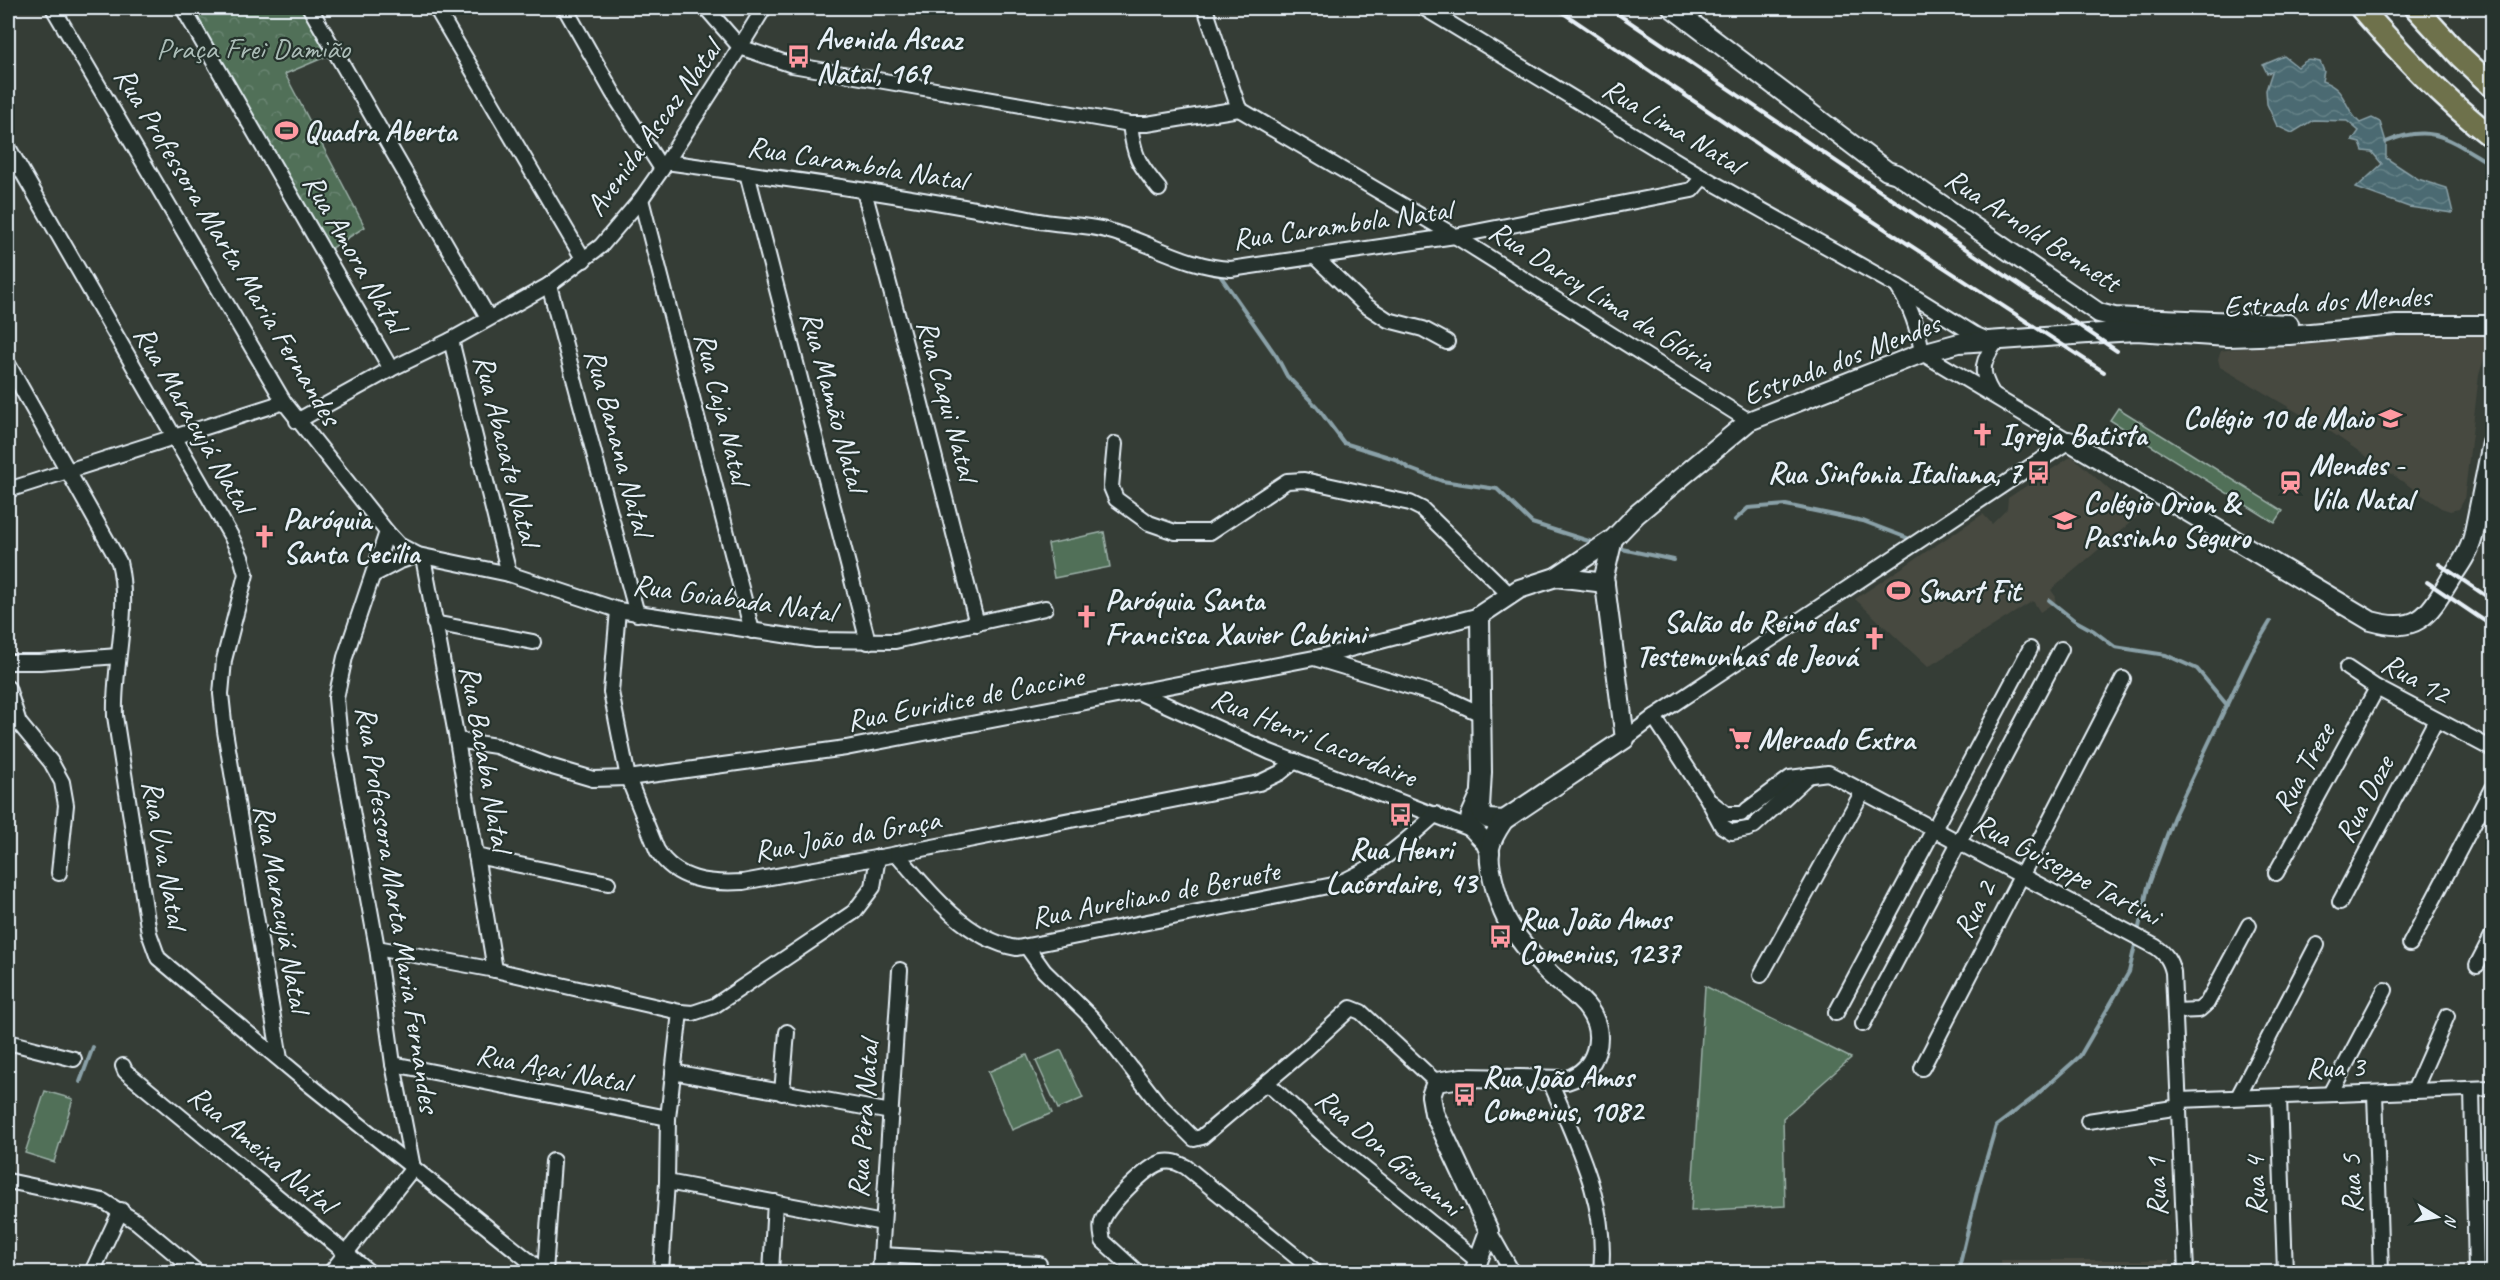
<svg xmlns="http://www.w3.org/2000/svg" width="2500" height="1280" font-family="Caveat,sans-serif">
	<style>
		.built { fill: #474940 }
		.green { fill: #517059; stroke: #9cb0a8; stroke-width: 1.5 }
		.park { fill: url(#park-crowns); stroke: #9cb0a8; stroke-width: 1.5 }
		.water { fill: url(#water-waves); stroke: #8aa1a8; stroke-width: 1.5 }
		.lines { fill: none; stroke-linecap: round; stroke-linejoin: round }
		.stream { stroke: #8aa1a8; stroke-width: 4 }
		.street-casing { stroke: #e8f1f8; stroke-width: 18 }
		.secondary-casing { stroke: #e8f1f8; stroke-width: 22 }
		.primary-casing { stroke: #e8f1f8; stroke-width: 26 }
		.street { stroke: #26332d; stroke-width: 14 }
		.secondary { stroke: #26332d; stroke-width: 18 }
		.primary { stroke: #6e714b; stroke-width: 21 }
		.rail { stroke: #e8f1f8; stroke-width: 4 }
		.labels { text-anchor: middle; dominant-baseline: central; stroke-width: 4.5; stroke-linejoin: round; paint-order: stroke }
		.poi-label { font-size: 30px; font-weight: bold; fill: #e8f1f8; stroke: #26332d; text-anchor: start }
		.park-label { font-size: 30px; fill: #acbdb8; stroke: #26332d }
		.street-label { font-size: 30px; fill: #e8f1f8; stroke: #26332d }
	</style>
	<defs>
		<pattern id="park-crowns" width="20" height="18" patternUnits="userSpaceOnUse" patternTransform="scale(1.5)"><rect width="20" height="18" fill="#517059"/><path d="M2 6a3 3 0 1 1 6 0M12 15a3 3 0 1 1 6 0" fill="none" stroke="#6a8572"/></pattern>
		<pattern id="water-waves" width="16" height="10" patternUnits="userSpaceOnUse" patternTransform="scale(1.5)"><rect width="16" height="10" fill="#4b6b72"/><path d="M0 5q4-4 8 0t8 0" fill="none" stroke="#658187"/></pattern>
	</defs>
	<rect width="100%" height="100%" fill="#353d36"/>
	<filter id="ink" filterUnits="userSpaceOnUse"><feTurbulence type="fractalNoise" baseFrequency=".0167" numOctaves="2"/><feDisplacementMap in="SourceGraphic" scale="12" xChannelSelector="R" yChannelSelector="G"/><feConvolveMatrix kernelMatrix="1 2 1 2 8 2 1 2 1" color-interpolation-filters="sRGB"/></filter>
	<g filter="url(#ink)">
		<g class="built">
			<path d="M2459 332 2492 333 2479 375 2464 500 2459 509 2450 511 2441 508 2328 430 2220 367 2218 359 2221 351 2232 349Z"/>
			<path d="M2072 456 2138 516 2051 590 2056 597 2055 602 2040 612 2033 601 1928 667 1855 599 1983 514 1992 524 2007 509 2008 498Z"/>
			<path d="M2001 1260H2169V1272H2002Z"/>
		</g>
		<g class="green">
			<path d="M2118 408 2283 511 2275 523 2110 420Z"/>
			<path d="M1104 532 1110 567 1054 578 1048 544Z"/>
			<path d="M1705 986 1851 1058 1783 1118 1785 1206 1691 1211Z"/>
			<path d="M1061 1050 1083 1098 1058 1109 1036 1061Z"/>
			<path d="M1027 1055 1052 1113 1012 1130 988 1072Z"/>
			<path d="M45 1091 73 1099 54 1162 25 1153Z"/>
		</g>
		<path class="park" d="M183 8H309L335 53 285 74 365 227 323 254Z"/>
		<path class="water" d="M2284 56 2298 67C2306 59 2309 59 2320 62L2324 71 2322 81C2347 89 2344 109 2360 123L2372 118 2380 122 2386 142V158L2418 179 2447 188 2453 213 2409 207 2356 188 2382 164 2372 152 2363 151 2360 143 2352 141 2359 131 2347 121 2313 120 2292 133 2277 126 2267 104 2266 90 2272 72 2267 73 2263 65Z"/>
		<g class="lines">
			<g class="stream">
				<path d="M2386 142C2433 121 2453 142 2492 165"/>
				<path d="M1217 271 1277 357 1287 376 1317 407 1344 443 1395 459 1410 469 1442 481 1497 489 1532 523 1595 543"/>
				<path d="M1735 520 1748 508 1786 505 1863 521 1910 539"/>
				<path d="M1617 548 1674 560"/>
				<path d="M2049 600 2074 620 2094 631 2115 647 2166 655 2197 669 2227 705"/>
				<path d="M80 1082 93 1047"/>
				<path d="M1958 1272 1979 1184 1996 1126 2033 1098 2080 1056 2129 972 2148 887 2174 816 2252 652 2270 622"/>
			</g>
			<defs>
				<g id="street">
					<path d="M53 8 284 402 387 532 345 657 336 698 341 750 377 948 393 1064 413 1168 331 1272"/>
					<path d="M183 8 391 369"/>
					<path d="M310 8 488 317"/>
					<path d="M436 8 584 260"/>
					<path d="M565 8 613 93 662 169"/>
					<path d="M706 8 740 47 764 8"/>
					<path d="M1205 8 1239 109"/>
					<path d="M1424 8 1703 177 1897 286 1974 334 1988 340"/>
					<path d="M1239 109 1455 236 1749 421"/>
					<path d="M1130 124C1134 157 1138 163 1159 189"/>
					<path d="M8 147 231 536 241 557 246 574 224 660 221 694 225 731 280 1059"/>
					<path d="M666 162C789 179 912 196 1034 220 1057 225 1083 224 1106 230 1148 241 1186 267 1231 269L1455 236 1692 190 1703 177"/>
					<path d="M747 173 868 642"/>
					<path d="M864 191 917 388 977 624"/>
					<path d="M641 199 752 631"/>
					<path d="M1315 257 1365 305 1388 320 1423 329 1447 342"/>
					<path d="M549 285 637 614"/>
					<path d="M451 340 509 574"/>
					<path d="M8 364 119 562C131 611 113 665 115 716L149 933 158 958 310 1085 543 1272"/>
					<path d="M1992 393C1978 370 1983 361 1997 340"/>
					<path d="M297 421 391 369 451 340 549 285 601 246 641 199 662 169 740 47 792 65 1130 124H1147L1239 109"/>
					<path d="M1115 444 1111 487 1116 499 1149 523 1175 532H1210L1287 481 1304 480 1410 503 1422 509 1509 594"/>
					<path d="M8 490 284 402"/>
					<path d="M387 532 399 545 418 555 509 574 618 610 816 640 895 641 1045 608"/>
					<path d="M423 557 457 740 495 970"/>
					<path d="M373 575 398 562 418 555"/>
					<path d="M618 610 611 692 628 778 657 850C676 881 710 884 743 882L897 854 1259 783 1280 773 1295 761"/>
					<path d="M434 623 533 642"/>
					<path d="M1316 658 1480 615"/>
					<path d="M8 662H40L118 656"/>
					<path d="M2347 668 2377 688 2492 749"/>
					<path d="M8 688 19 723 51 762 62 782 66 805 59 873"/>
					<path d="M1138 692 1270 752 1471 829"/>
					<path d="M1654 717 1707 798 1722 826 1732 832 1748 829"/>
					<path d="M1625 739 1654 717 2069 441 1922 353C1918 327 1911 308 1897 286"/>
					<path d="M457 740 496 746 549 766 593 779 628 778 846 748 1314 658 1444 697 1481 714"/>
					<path d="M1711 802 1726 814H1741"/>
					<path d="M1747 810 1790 778 1828 773 2156 947C2166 954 2170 960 2173 972L2186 1272"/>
					<path d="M1754 826 1809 775"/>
					<path d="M897 854C928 891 967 940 1017 948L1333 885C1372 872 1406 841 1436 814"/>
					<path d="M476 856 608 883"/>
					<path d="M2276 873 2377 688"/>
					<path d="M2340 902 2436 720"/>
					<path d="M2410 944 2492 788"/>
					<path d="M1027 947 1044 971 1093 1019 1158 1103 1194 1139 1202 1137 1304 1051 1351 1008 1361 1012 1436 1082"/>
					<path d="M377 948 495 970 680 1012 693 1013 714 1006 854 912 873 887 878 857"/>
					<path d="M2477 965 2492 936"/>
					<path d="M1761 975 1863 791"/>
					<path d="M2175 1011 2199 1010 2207 1003 2249 925"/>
					<path d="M1836 1013 2030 649"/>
					<path d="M1863 1024 2061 649"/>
					<path d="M8 1042 74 1059"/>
					<path d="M393 1064 668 1118"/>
					<path d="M123 1066 125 1071 369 1272"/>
					<path d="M1922 1068 2123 679"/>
					<path d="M673 1072 891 1112"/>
					<path d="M1550 1081C1576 1143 1608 1203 1601 1272"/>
					<path d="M1267 1083 1329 1140 1478 1261"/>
					<path d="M2472 1089 2476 1272"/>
					<path d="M2414 1091 2447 1016"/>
					<path d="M782 1093 787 1032"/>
					<path d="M2375 1093 2381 1272"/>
					<path d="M2330 1094 2385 990"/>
					<path d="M2238 1097 2317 945"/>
					<path d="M2279 1097 2285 1272"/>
					<path d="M2179 1100 2492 1088"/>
					<path d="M2088 1121 2180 1107"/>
					<path d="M8 1181 103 1201 137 1222 197 1272"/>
					<path d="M667 1182 883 1223"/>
					<path d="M1489 1231 1512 1272"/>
					<path d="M882 1255 1039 1264"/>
					<path d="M92 1272 121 1210"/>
					<path d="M545 1272 553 1161"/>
					<path d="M661 1272 667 1182 668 1118 680 1012"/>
					<path d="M771 1272 775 1202"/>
					<path d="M880 1272 900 970"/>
					<path d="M1137 1272 1103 1241C1102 1235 1100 1228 1102 1222 1107 1206 1147 1166 1163 1162 1172 1160 1178 1163 1186 1167L1315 1272"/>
				</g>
				<g id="secondary">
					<path d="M1672 8 1887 171 1897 174 2099 313 2114 317 2136 318 2289 324"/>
					<path d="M2069 441 2371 621C2419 634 2428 616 2451 578 2460 565 2469 552 2473 537L2492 443"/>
					<path d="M1556 577 1605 583"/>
					<path d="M1479 797 1471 815 1469 825 1485 842 1490 853"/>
					<path d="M1504 820 1488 819 1483 815 1480 807 1482 772 1480 615 1519 589 1556 577 1613 539 1637 514 1749 421 1922 353 1959 343 2102 333 2136 331 2228 337 2289 335 2396 325H2492"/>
					<path d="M1474 1272 1489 1231 1434 1113 1431 1096 1436 1082 1462 1078 1567 1080C1597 1071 1607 1035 1589 1010 1579 995 1561 985 1549 973 1537 961 1520 941 1511 927 1500 911 1487 867 1490 848 1492 837 1498 829 1504 820L1625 739 1604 577 1613 539"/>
				</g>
				<g id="primary">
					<path d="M2361 8C2401 54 2443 99 2492 137"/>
					<path d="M2416 8 2460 56 2492 86"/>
				</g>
			</defs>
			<use href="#street" class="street-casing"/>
			<use href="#secondary" class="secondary-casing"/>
			<use href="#primary" class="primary-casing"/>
			<use href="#street" class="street"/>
			<use href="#secondary" class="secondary"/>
			<use href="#primary" class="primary"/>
			<g class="rail">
				<path d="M1556 8 1827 191 2104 372"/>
				<path d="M1609 8 2117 351"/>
				<path d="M2439 564 2492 600"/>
				<path d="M2427 582 2492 626"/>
			</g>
		</g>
	</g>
	<defs>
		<symbol id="bus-bare" viewBox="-9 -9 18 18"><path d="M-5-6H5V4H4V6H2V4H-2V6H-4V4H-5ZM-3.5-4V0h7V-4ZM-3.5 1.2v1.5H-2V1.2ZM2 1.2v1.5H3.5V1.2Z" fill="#ff9aa2" stroke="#26332d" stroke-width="2.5" paint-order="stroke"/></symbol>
		<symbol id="stadium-bare" viewBox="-9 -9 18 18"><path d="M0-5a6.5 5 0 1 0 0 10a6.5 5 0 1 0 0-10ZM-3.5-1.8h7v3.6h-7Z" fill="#ff9aa2" stroke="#26332d" stroke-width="2.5" paint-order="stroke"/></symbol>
		<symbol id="school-bare" viewBox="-9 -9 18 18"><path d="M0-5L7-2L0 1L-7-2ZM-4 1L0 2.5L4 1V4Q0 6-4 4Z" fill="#ff9aa2" stroke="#26332d" stroke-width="2.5" paint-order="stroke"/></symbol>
		<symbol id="church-bare" viewBox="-9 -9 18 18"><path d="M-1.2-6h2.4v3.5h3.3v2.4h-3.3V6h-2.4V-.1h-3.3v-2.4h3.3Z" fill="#ff9aa2" stroke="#26332d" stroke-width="2.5" paint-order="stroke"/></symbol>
		<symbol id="station-bare" viewBox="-9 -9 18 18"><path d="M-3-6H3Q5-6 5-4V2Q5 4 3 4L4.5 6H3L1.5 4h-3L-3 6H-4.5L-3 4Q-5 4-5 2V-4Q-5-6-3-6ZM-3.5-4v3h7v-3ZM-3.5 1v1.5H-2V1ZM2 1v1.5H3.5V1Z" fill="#ff9aa2" stroke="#26332d" stroke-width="2.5" paint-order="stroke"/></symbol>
		<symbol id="supermarket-bare" viewBox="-9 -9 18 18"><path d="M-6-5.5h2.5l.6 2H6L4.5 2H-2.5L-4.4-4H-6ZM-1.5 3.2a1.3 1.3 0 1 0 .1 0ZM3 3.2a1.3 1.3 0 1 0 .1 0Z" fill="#ff9aa2" stroke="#26332d" stroke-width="2.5" paint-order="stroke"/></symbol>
	</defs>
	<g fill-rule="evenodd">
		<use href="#bus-bare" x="782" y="40" width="33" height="33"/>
		<use href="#stadium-bare" x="270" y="114" width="33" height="33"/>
		<use href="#school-bare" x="2374" y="402" width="33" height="33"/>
		<use href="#church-bare" x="1966" y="418" width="33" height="33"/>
		<use href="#bus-bare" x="2022" y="456" width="33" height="33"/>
		<use href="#station-bare" x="2274" y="466" width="33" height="33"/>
		<use href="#school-bare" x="2048" y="504" width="33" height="33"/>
		<use href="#church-bare" x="248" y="520" width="33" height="33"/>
		<use href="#stadium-bare" x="1882" y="574" width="33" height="33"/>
		<use href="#church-bare" x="1070" y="600" width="33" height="33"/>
		<use href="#church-bare" x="1858" y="622" width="33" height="33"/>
		<use href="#supermarket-bare" x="1724" y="722" width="33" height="33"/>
		<use href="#bus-bare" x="1384" y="798" width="33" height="33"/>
		<use href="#bus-bare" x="1484" y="920" width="33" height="33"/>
		<use href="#bus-bare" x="1448" y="1078" width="33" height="33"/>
	</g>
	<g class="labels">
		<g class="poi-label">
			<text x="816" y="39">Avenida Ascaz<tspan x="816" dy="34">Natal, 169</tspan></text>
			<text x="304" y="131">Quadra Aberta</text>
			<text x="2373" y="418" text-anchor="end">Colégio 10 de Maio</text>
			<text x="2000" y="435">Igreja Batista</text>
			<text x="2309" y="465">Mendes -<tspan x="2309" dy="34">Vila Natal</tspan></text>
			<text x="2021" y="473" text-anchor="end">Rua Sinfonia Italiana, 7</text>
			<text x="2083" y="503">Colégio Orion &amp;<tspan x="2083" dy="34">Passinho Seguro</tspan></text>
			<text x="283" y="519">Paróquia<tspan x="283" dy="34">Santa Cecília</tspan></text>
			<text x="1917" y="591">Smart Fit</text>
			<text x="1105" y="600">Paróquia Santa<tspan x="1105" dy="34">Francisca Xavier Cabrini</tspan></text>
			<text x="1857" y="622" text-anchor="end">Salão do Reino das<tspan x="1857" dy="34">Testemunhas de Jeová</tspan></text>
			<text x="1758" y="739">Mercado Extra</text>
			<text x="1401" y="849" text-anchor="middle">Rua Henri<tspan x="1401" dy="34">Lacordaire, 43</tspan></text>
			<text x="1519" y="919">Rua João Amos<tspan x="1519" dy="34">Comenius, 1237</tspan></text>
			<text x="1482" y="1077">Rua João Amos<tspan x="1482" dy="34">Comenius, 1082</tspan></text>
		</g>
		<g class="park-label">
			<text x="253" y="48">Praça Frei Damião</text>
		</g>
		<g class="street-label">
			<text transform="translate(1673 126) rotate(31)">Rua Lima Natal</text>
			<text transform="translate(653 128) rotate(-54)">Avenida Ascaz Natal</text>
			<text transform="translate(857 163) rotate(9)">Rua Carambola Natal</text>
			<text transform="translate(1342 224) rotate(-8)">Rua Carambola Natal</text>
			<text transform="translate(2033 230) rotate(33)">Rua Arnold Bennett</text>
			<text transform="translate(228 246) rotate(59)">Rua Professora Marta Maria Fernandes</text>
			<text transform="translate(355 253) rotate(60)">Rua Amora Natal</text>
			<text transform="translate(1602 296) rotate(32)">Rua Darcy Lima da Glória</text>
			<text transform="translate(2327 301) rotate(-3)">Estrada dos Mendes</text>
			<text transform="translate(1841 359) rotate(-21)">Estrada dos Mendes</text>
			<text transform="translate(948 400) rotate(75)">Rua Caqui Natal</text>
			<text transform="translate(834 401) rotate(75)">Rua Mamão Natal</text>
			<text transform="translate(723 408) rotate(76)">Rua Caja Natal</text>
			<text transform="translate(194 419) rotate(60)">Rua Maracujá Natal</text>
			<text transform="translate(619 442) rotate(75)">Rua Banana Natal</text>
			<text transform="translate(507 450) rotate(76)">Rua Abacate Natal</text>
			<text transform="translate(734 598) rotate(8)">Rua Goiabada Natal</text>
			<text transform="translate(2416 678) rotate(29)">Rua 12</text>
			<text transform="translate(965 698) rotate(-11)">Rua Euridice de Caccine</text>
			<text transform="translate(1314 737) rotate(22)">Rua Henri Lacordaire</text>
			<text transform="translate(486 758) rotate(80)">Rua Bacaba Natal</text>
			<text transform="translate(2303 768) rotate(-61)">Rua Treze</text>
			<text transform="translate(2364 799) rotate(-62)">Rua Doze</text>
			<text transform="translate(847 835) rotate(-10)">Rua João da Graça</text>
			<text transform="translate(165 854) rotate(80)">Rua Uva Natal</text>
			<text transform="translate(2067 869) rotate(28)">Rua Guiseppe Tartini</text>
			<text transform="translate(1155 894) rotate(-11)">Rua Aureliano de Beruete</text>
			<text transform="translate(282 908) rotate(80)">Rua Maracujá Natal</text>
			<text transform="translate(398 909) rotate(81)">Rua Professora Marta Maria Fernandes</text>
			<text transform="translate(1974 909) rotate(-63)">Rua 2</text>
			<text transform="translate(2335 1067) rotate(-2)">Rua 3</text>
			<text transform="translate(553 1068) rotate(11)">Rua Açaí Natal</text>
			<text transform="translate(863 1119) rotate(-86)">Rua Pêra Natal</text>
			<text transform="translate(262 1149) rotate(40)">Rua Ameixa Natal</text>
			<text transform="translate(1389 1152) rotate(40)">Rua Don Giovanni</text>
			<text transform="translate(2351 1184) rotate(-92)">Rua 5</text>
			<text transform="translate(2255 1186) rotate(-92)">Rua 4</text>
			<text transform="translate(2156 1187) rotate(-92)">Rua 1</text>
		</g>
	</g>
	<rect width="2500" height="1280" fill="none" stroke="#26332d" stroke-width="30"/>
	<rect x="15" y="15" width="2470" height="1250" fill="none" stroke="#e8f1f8" stroke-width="2" filter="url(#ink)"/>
	<g transform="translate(2437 1217) rotate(101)" stroke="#26332d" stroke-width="4.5" paint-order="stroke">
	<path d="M0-4.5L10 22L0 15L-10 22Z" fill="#e8f1f8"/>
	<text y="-9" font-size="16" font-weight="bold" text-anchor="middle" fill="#e8f1f8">N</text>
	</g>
</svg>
